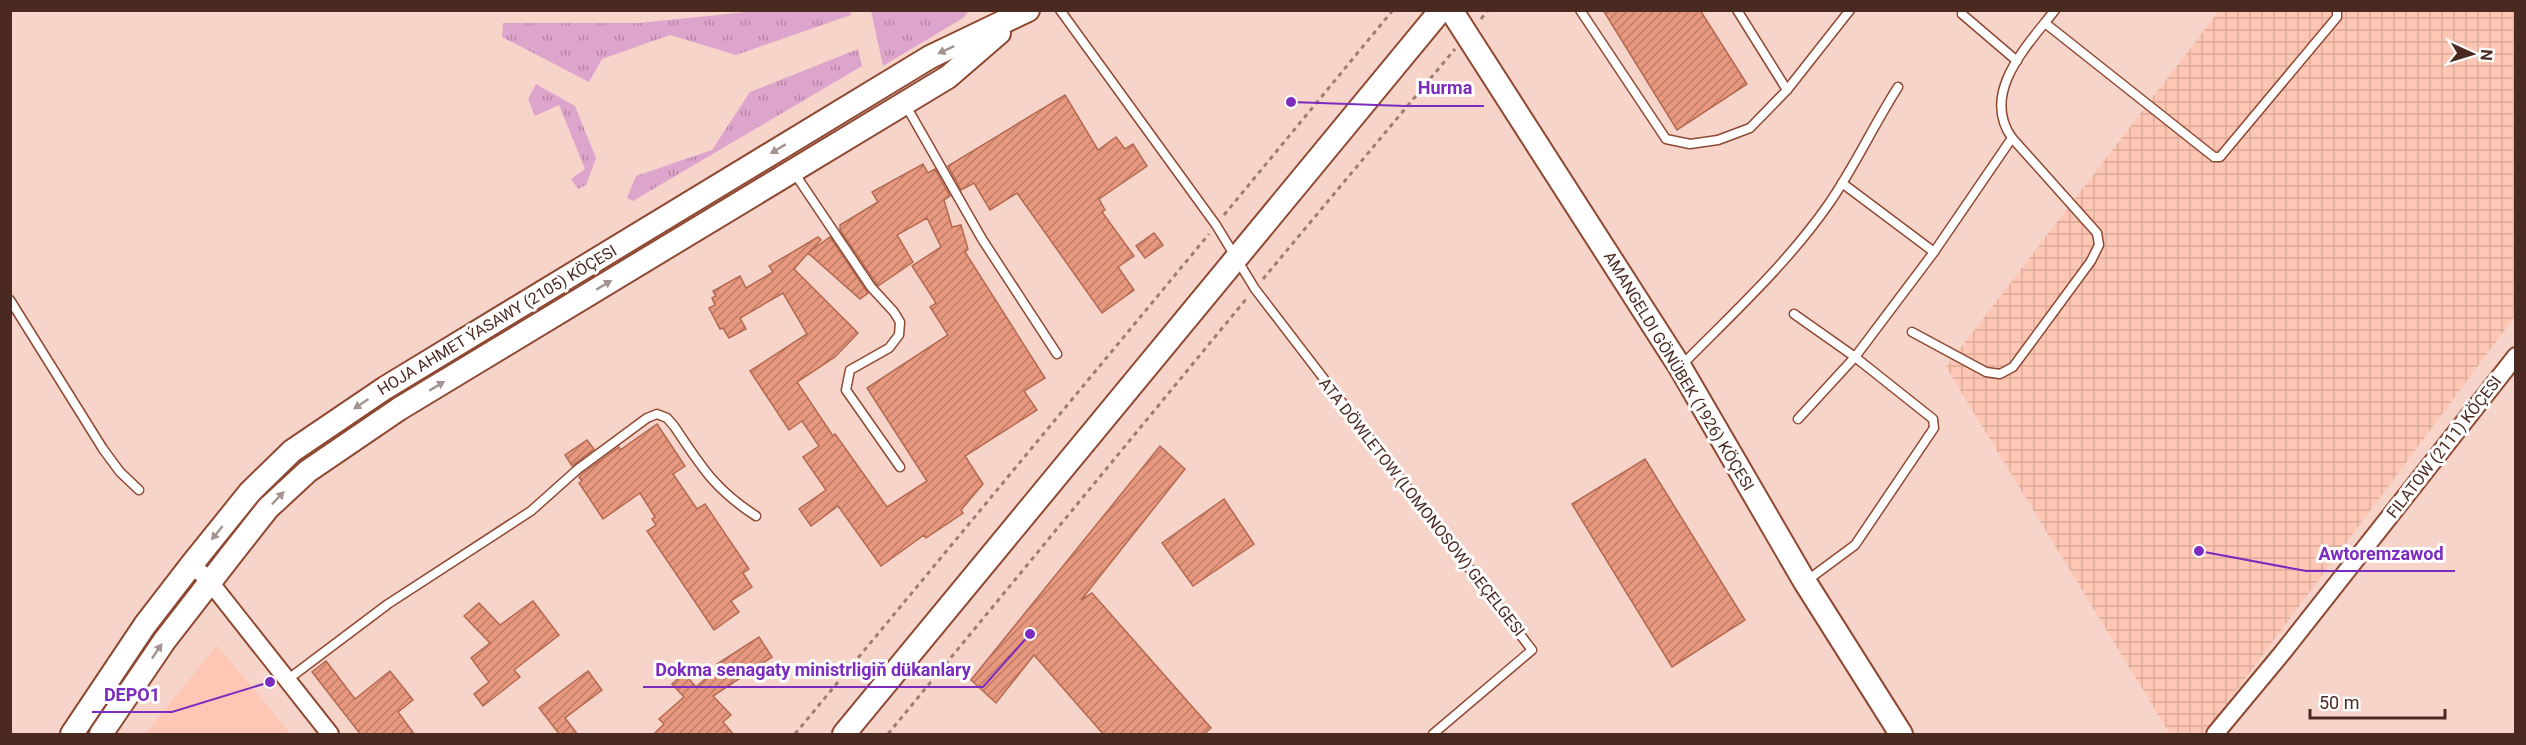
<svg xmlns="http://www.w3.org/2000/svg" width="2526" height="745" font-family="Roboto,sans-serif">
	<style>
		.built { fill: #fec7b5 }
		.industrial { fill: url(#industrial-grid) }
		.grass { fill: url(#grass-tufts) }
		.building { fill: url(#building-hatch); stroke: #b46951; stroke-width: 1.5 }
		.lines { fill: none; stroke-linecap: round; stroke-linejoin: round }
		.lane-casing { stroke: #8f4831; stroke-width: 11 }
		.street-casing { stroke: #8f4831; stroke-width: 20 }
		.secondary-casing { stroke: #8f4831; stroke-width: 26 }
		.path { stroke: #9e7c72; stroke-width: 3; stroke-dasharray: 4.5 4.5; stroke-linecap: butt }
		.lane { stroke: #fff; stroke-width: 8 }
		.street { stroke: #fff; stroke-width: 16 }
		.secondary { stroke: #fff; stroke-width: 22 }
		.oneway { fill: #a49490 }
		.labels { text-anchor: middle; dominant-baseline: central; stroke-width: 6; stroke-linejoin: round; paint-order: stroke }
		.street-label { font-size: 16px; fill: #4a2a20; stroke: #fefefe }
		.leader { fill: none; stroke: #7b2cbf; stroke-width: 2 }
		.callout-dot { fill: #7b2cbf; stroke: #fefefe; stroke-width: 2 }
		.callout-label { font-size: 18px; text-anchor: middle; font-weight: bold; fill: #7b2cbf; stroke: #fefefe; stroke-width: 6; stroke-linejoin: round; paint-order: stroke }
	</style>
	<defs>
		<pattern id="industrial-grid" width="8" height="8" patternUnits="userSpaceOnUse" patternTransform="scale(1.5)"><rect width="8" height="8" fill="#fec7b5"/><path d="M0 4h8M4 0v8" fill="none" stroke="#dbab9b"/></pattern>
		<pattern id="grass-tufts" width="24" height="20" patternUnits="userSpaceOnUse" patternTransform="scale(1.5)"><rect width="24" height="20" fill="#dea5cc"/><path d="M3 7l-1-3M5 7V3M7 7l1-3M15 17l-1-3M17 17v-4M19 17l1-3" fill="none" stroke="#b687a5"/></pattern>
		<pattern id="building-hatch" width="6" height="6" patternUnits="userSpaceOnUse" patternTransform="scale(1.5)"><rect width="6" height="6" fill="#e7987e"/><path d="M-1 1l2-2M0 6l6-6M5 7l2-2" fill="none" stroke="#bd7c67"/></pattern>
	</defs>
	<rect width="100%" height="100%" fill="#f7d4c9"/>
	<path class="built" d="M217 645 291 734H145Z"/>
	<path class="industrial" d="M2219 11H2515V316L2204 734H2170L1946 367Z"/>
	<g class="grass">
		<path d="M767 10H850L851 15 736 55 670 35 602 59 589 82 502 37 503 23H639Z"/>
		<path d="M871 11V10L969 11 963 18 883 66Z"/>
		<path d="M858 49 862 66 633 201 627 198 636 176 712 150 750 92Z"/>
		<path d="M536 84 575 106 596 158 586 185 578 189 571 179 585 169 559 105 535 116 528 99Z"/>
	</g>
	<g class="building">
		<path d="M1603 10H1700L1747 84 1677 130Z"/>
		<path d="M1065 95 1098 150 1116 137 1125 149 1133 144 1147 166 1099 199 1105 210 1102 212 1134 256 1118 267 1134 290 1102 313 1017 193 990 210 974 183 961 190 948 166Z"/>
		<path d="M923 164 928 173 935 169 950 196 944 200 952 227 961 225 968 249 965 252 1045 378 1024 391 1037 410 965 456 983 484 961 510 963 513 926 538 924 535 881 566 838 506 811 526 799 509 826 490 803 457 819 446 802 421 789 430 750 371 807 334 783 293 740 318 746 329 729 338 723 328 720 329 709 308 715 305 712 298 716 296 713 291 740 276 746 288 773 272 769 266 818 237 821 240 809 252 830 237 868 293 860 299 808 253 794 269 858 333 835 357 797 382 833 436 835 434 887 507 927 481 867 388 948 335 930 307 936 303 912 266 941 247 927 218 897 235 913 262 878 286 840 230V225L878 202 872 192Z"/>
		<path d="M1154 233 1163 245 1145 258 1136 246Z"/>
		<path d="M657 424 685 466 673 474 697 509 705 504 749 569 743 573 752 587 731 601 739 612 714 630 647 531 656 525 652 519 655 517 640 493 603 519 579 483 582 481 579 477 582 474 619 447 620 450Z"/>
		<path d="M587 440 594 449 572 466 565 455Z"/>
		<path d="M1160 446 1185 469 1081 600 1092 593 1211 728 1203 735H1104L1034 655 996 703 971 680Z"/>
		<path d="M1645 459 1745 620 1672 667 1572 504Z"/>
		<path d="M1224 499 1254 544 1193 586 1162 543Z"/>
		<path d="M533 601 559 635 514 670 520 677 483 706 474 694 489 682 471 658 490 643 464 616 479 603 500 625Z"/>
		<path d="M759 637 772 657 713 696 731 715 723 722 734 735H653L664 724 659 719 684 697 672 684 684 673 696 687 719 667 717 664Z"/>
		<path d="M326 661 355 699 390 671 413 700 398 712 415 735H361L312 672Z"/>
		<path d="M588 671 602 690 565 718 578 735H560L539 708Z"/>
	</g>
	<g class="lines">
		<defs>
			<g id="lane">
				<path d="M1060 10 1216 225 1255 289 1532 650 1433 734"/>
				<path d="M1580 10 1666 139 1690 144 1718 140 1750 128 1787 90 1850 10"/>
				<path d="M1737 10 1787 90"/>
				<path d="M1962 14 2017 61"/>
				<path d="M2045 23 2214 157H2220L2337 17V10"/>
				<path d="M905 104 982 239 1057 354"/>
				<path d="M793 171 871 287 894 312 900 322 899 335 889 348 850 370 846 390 900 467"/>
				<path d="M1842 183 1934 252 2012 138C1980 93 2027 46 2055 10"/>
				<path d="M10 300 103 449 120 472 139 490"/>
				<path d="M1794 314 1855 357 1933 419 1934 428 1855 545 1805 582"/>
				<path d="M1912 332 1986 372 2000 374 2013 367 2091 261 2099 245 2097 233 2012 138"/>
				<path d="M1680 367C1731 315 1786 265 1828 205 1854 168 1873 126 1898 87"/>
				<path d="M1798 419 1855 357 1934 252"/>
				<path d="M287 680 388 604 531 511 578 469 647 418 657 414 667 418 674 426C701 466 714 489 756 516"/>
			</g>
			<g id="street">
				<path d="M192 564 210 582 330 734"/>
				<path d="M2215 734 2283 652 2516 356"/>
			</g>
			<g id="secondary">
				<path d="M1451 10 1680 367 1805 582 1901 734"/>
				<path d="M72 734 145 625 192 564 250 492 292 451 385 388 930 57 1028 10"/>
				<path d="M101 734 165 640 231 555 268 508 308 471 399 409 948 77 999 33"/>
				<path d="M844 734 1441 10"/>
			</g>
		</defs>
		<use href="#lane" class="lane-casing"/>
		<use href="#street" class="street-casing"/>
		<use href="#secondary" class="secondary-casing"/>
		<g class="path">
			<path d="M1481 19 1488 10"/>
			<path d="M1224 215 1393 10"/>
			<path d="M1263 279 1455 49"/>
			<path d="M795 734 1209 234"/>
			<path d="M888 734 1247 298"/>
		</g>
		<use href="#lane" class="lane"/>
		<use href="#street" class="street"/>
		<use href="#secondary" class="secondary"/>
	</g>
	<defs><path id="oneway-solid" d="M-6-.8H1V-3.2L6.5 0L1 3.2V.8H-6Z" transform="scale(1.5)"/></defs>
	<g class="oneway">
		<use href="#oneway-solid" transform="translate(946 50) rotate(155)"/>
		<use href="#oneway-solid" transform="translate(778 149) rotate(149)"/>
		<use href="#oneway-solid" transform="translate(604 285) rotate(-31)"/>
		<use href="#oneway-solid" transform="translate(437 386) rotate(-31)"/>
		<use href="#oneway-solid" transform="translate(361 404) rotate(146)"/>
		<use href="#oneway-solid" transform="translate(278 498) rotate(-46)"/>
		<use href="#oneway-solid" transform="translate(217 533) rotate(129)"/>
		<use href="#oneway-solid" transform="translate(157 651) rotate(-56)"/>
	</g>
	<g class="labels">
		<g class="street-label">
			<text transform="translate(497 320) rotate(-31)">HOJA AHMET ÝASAWY (2105) KÖÇESI</text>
			<text transform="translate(1679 371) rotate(59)">AMANGELDI GÖNÜBEK (1926) KÖÇESI</text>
			<text transform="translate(2444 447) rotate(-52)">FILATOW (2111) KÖÇESI</text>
			<text transform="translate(1422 507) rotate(52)">ATA DÖWLETOW (LOMONOSOW) GEÇELGESI</text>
		</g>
	</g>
	<path class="leader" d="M1291 102L1405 106H1484M2199 551L2306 571H2455M1030 634L983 687H643M270 682L172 712H92"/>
	<g class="callout-dot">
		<circle cx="1291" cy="102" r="6"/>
		<circle cx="2199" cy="551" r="6"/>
		<circle cx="1030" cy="634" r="6"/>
		<circle cx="270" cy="682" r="6"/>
	</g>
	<g class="callout-label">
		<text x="1445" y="94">Hurma</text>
		<text x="2381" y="560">Awtoremzawod</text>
		<text x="813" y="676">Dokma senagaty ministrligiň dükanlary</text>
		<text x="132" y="701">DEPO1</text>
	</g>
	<rect width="2526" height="745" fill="none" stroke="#4a2a20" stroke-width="24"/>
	<g transform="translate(2472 54) rotate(94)" stroke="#fefefe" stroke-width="4.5" paint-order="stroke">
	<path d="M0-4.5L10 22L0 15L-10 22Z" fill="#4a2a20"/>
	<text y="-9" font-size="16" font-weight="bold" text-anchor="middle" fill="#4a2a20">N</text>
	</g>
	<path d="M2310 709v9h135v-9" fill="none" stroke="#4a2a20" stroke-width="3"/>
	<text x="2319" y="709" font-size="18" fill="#4a2a20" stroke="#fefefe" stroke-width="4.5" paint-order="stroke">50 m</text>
</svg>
